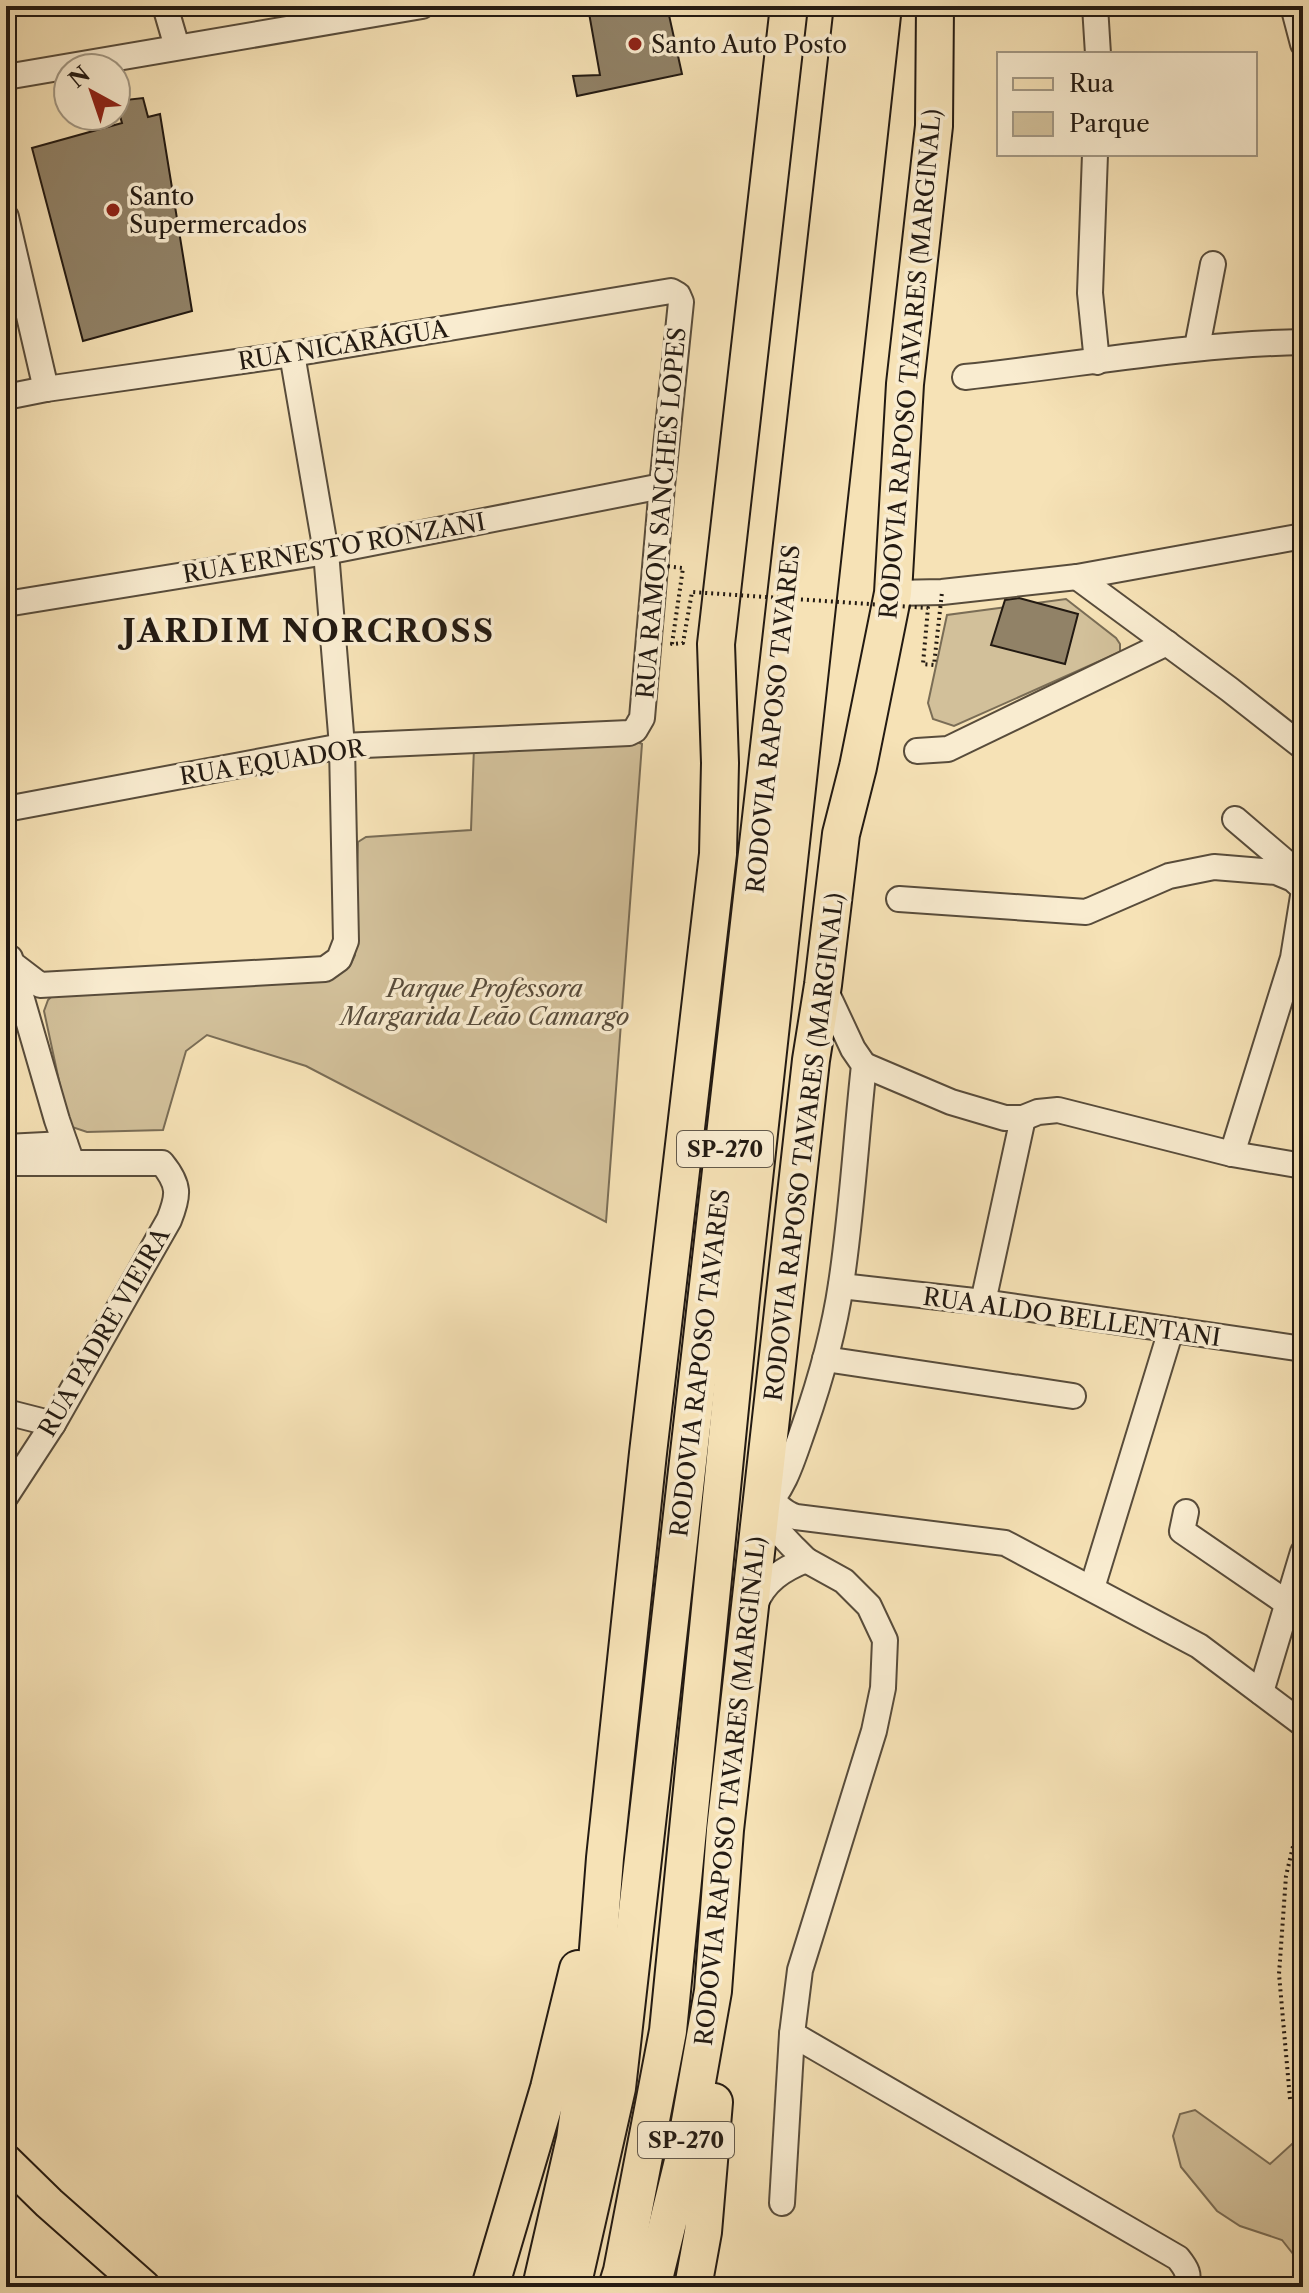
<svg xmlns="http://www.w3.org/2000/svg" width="1309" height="2293" font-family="'Libre Caslon Text',serif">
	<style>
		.green { fill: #d2c09a; stroke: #7a6d56; stroke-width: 2 }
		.building { fill: #918267; stroke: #231a12; stroke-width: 2 }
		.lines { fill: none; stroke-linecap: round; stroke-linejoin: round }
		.minor-casing { stroke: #584c3b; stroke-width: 28 }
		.major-casing { stroke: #231a12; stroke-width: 36 }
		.highway-casing { stroke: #231a12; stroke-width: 40 }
		.path { stroke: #231a12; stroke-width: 4; stroke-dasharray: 2 4; stroke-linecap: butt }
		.minor { stroke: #f9ecd0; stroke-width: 24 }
		.major { stroke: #f6e2b6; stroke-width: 32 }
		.highway { stroke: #f6e2b6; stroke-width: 36 }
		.path-bridge { stroke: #231a12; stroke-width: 4; stroke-dasharray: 2 4; stroke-linecap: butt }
		.poi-dot { fill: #8f2418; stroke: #f9ecd0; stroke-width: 3 }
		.labels { text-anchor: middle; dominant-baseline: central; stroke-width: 7; stroke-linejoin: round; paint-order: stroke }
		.shield { fill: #f9ecd0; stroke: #63594b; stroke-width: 2 }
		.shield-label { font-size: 22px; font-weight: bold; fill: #231a12 }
		.poi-label { font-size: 24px; fill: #231a12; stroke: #f9ecd0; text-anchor: start }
		.street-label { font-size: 24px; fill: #231a12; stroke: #f9ecd0 }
		.park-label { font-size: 24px; font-style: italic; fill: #584c3b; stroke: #f9ecd0 }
		.district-label { font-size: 32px; font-weight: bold; letter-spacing: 2px; fill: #231a12; stroke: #f9ecd0 }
	</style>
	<rect width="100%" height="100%" fill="#f6e2b6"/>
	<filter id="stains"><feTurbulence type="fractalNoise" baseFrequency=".0025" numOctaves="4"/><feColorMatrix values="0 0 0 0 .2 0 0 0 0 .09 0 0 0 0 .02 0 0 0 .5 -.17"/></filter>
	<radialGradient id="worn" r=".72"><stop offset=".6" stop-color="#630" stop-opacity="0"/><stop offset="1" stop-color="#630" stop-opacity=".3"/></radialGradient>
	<g class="green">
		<path d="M1066 599 1116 638 1120 644V652L954 726 933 719 928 703 947 615Z"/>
		<path d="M626 737 642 744 606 1222 306 1066 207 1035 186 1051 163 1130 87 1132 72 1127 67 1118 44 1011 48 1000 57 991 339 973 350 966 355 955 358 842 366 837 471 830 474 747Z"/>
		<path d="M1195 2110 1270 2164 1303 2134V2287H1292L1297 2259 1282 2240 1240 2226 1217 2211 1181 2167 1173 2136 1180 2114Z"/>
	</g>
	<g class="building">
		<path d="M626 6H667L682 74 577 96 573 76 600 75 589 13Z"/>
		<path d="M143 98 148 117 160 114 192 311 83 341 32 148 122 123 116 101Z"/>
		<path d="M1019 598 1078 614 1065 664 991 645 1005 600Z"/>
	</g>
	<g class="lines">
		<defs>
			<g id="minor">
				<path d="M165 6 177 47"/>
				<path d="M1095 6 1098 54"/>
				<path d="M1293 6 1303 44"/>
				<path d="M6 77 422 6"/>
				<path d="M1095 154 1090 293 1097 362"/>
				<path d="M6 217 46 389"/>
				<path d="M1197 347 1213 264"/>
				<path d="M965 377C1078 365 1190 344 1303 342"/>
				<path d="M6 397 46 389 292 354 671 291 678 295 681 302 662 486 642 718 635 730 629 733 342 746 6 809"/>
				<path d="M1077 577 1229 689 1303 747"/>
				<path d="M893 593 942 592 1077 577 1303 536"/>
				<path d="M6 604 326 552 662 486"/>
				<path d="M917 751 948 749 1167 643"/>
				<path d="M1235 819 1303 877"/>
				<path d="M899 899 1086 912 1169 876 1214 867 1276 872 1293 879 1303 888"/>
				<path d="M10 958 57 1120 72 1163"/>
				<path d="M6 959 40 985 325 969 339 959 346 941 342 746 326 552 292 354"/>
				<path d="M864 1065 951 1102 1005 1118H1023L1038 1112 1058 1110 1232 1154 1303 1166"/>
				<path d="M6 1147 65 1144"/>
				<path d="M1232 1154 1293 958 1303 896"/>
				<path d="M6 1163H162C180 1185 179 1195 169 1220L53 1424 6 1496"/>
				<path d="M841 1286 983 1302 1303 1349"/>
				<path d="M983 1302 1023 1118"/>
				<path d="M825 1359 1073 1396"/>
				<path d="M6 1412 53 1424"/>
				<path d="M764 1488C772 1502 781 1512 796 1517L1005 1543 1199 1646 1303 1724"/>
				<path d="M1186 1512 1182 1531 1287 1603"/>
				<path d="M792 1546 761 1513C786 1486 792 1461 804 1427 820 1381 834 1332 841 1284 852 1212 856 1138 864 1065L853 1049 824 987"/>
				<path d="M806 1560 844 1581 869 1606 885 1640 883 1688 874 1731 800 1970 792 2034 1178 2258C1186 2268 1191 2275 1185 2287"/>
				<path d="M1092 1588 1171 1330"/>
				<path d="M755 1605C764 1581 783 1569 806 1560L795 1549"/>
				<path d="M1261 1692 1303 1552"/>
				<path d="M782 2203 792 2034"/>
			</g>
			<path id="major" d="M6 2161 49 2203 144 2287"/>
			<g id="highway">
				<path d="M490 2287 549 2088 578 1969"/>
				<path d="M541 2287 575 2139 594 2001 605 1858 648 1453 718 854 720 763 716 644 789 6"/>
				<path d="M572 2287 617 2088 853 6"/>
				<path d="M617 2287 622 2271 668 2031 741 1297 883 6"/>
				<path d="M652 2287 683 2161 713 1991 725 1830 811 1060 823 985 841 834 858 767 893 593 905 384 934 126 935 6"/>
				<path d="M693 2287 703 2232 714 2102"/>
			</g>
		</defs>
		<use href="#minor" class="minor-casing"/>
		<use href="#major" class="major-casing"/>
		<use href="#highway" class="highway-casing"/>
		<g class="path">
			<path d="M1294 449 1303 448"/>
			<path d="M1290 2099 1279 1974 1286 1876 1303 1804"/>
		</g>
		<use href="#minor" class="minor"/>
		<use href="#major" class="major"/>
		<use href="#highway" class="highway"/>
		<path class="path-bridge" d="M656 565 683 568 672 644 683 643 692 592 928 608 923 664 934 665 942 592"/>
	</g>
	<g class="poi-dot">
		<circle cx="635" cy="44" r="8"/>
		<circle cx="113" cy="210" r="8"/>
	</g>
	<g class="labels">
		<g class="shield">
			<rect x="677" y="1131" width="96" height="36" rx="6"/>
			<rect x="638" y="2122" width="96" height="36" rx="6"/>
		</g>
		<g class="shield-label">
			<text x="725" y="1149">SP-270</text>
			<text x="686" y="2140">SP-270</text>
		</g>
		<g class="poi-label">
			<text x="651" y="44">Santo Auto Posto</text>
			<text x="129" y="196">Santo<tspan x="129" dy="28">Supermercados</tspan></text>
		</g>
		<g class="street-label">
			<text transform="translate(343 345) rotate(-9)">RUA NICARÁGUA</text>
			<text transform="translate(910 364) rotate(-85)">RODOVIA RAPOSO TAVARES (MARGINAL)</text>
			<text transform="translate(661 513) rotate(-85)">RUA RAMON SANCHES LOPES</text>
			<text transform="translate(334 548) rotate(-10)">RUA ERNESTO RONZANI</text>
			<text transform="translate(773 719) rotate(-84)">RODOVIA RAPOSO TAVARES</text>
			<text transform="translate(272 762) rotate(-9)">RUA EQUADOR</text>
			<text transform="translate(804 1147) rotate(-83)">RODOVIA RAPOSO TAVARES (MARGINAL)</text>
			<text transform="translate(1072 1317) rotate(8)">RUA ALDO BELLENTANI</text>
			<text transform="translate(104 1332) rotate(-60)">RUA PADRE VIEIRA</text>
			<text transform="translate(700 1363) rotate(-83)">RODOVIA RAPOSO TAVARES</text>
			<text transform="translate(730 1791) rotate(-84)">RODOVIA RAPOSO TAVARES (MARGINAL)</text>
		</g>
		<g class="park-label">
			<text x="485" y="988">Parque Professora<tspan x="485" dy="28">Margarida Leão Camargo</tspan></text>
		</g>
		<g class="district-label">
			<text x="309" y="630">JARDIM NORCROSS</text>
		</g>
	</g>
	<rect width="1309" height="2293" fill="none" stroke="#f6e2b6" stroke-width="32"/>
	<rect x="8" y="8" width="1293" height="2277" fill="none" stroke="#231a12" stroke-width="4"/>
	<rect x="16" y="16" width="1277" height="2261" fill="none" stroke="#231a12" stroke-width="2"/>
	<rect x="997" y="52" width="260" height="104" fill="#f9ecd0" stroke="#a39884" stroke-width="2"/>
	<rect x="1013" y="78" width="40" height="12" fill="#f6e2b6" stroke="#a39884" stroke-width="2"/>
	<text x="1069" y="92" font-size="24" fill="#231a12">Rua</text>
	<rect x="1013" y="112" width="40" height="24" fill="#d2c09a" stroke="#a39884" stroke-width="2"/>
	<text x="1069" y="132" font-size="24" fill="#231a12">Parque</text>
	<g transform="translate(92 92) rotate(320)"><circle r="38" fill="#f9ecd0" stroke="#a39884" stroke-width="2"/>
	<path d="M0-6L14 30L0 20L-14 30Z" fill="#8f2418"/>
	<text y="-12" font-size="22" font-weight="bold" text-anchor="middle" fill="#231a12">N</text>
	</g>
	<rect width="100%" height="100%" filter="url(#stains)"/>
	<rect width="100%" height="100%" fill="url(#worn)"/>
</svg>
